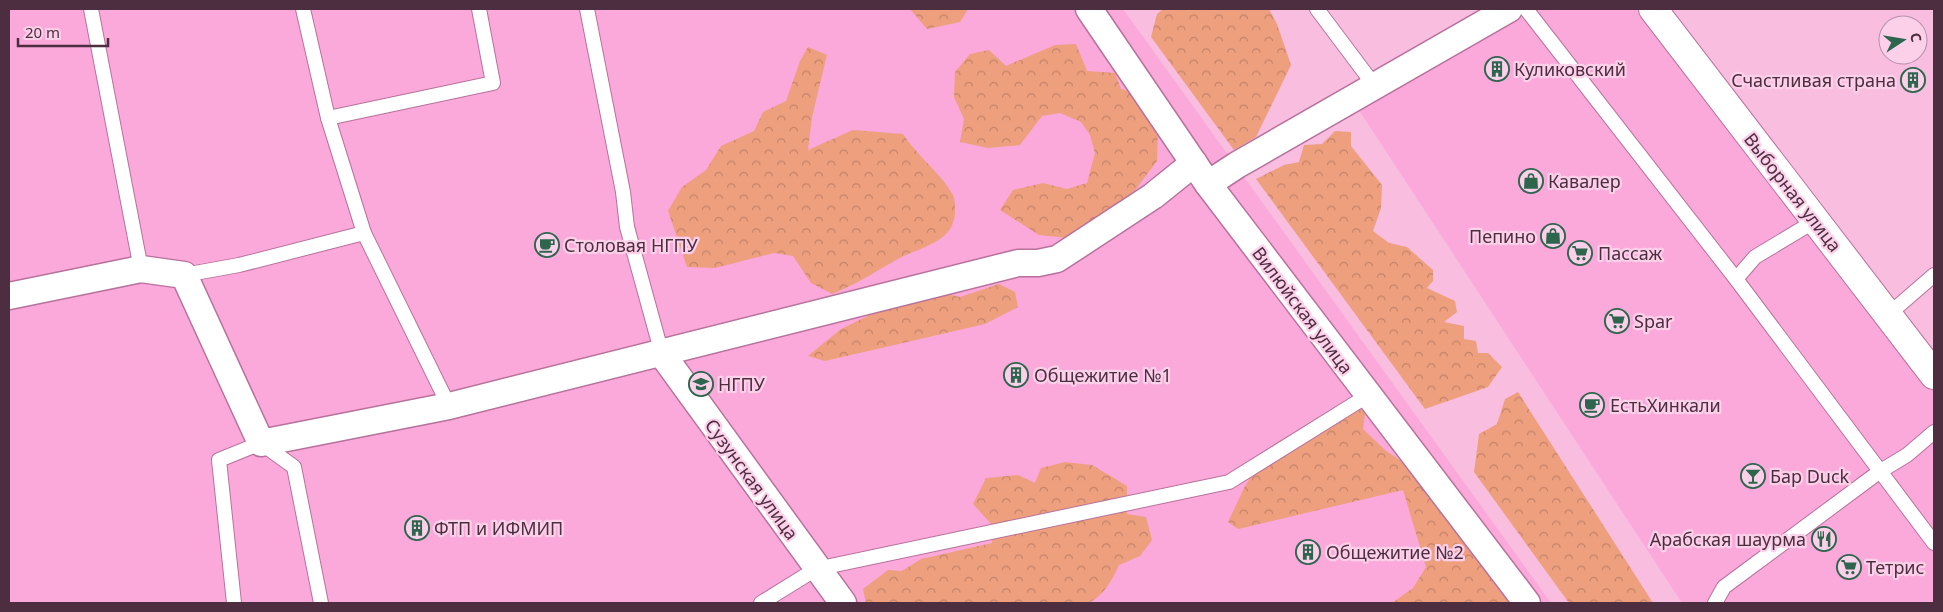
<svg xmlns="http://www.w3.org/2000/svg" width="1943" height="612" font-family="'Noto Sans',sans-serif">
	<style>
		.built { fill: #faa9da }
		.forest { fill: url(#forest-crowns) }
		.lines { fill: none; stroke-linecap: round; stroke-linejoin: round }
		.lane-casing { stroke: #b7729c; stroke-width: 16 }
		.street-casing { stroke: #b7729c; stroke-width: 29 }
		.secondary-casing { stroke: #b7729c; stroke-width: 30 }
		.lane { stroke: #fff; stroke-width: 14 }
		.street { stroke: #fff; stroke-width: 26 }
		.secondary { stroke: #fff; stroke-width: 28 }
		.labels { text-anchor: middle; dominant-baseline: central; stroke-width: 4.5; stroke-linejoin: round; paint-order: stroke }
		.poi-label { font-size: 18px; fill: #4c2e40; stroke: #fdd0ea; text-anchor: start }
		.street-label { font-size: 18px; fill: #4c2e40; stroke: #fdd0ea }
	</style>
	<defs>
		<pattern id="forest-crowns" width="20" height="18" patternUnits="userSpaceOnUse" patternTransform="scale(1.25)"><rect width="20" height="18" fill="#ee9f7e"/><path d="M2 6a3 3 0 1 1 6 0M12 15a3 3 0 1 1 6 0" fill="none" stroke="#c38269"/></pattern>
	</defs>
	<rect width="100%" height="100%" fill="#f9bde0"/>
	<g class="built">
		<path d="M9 9H1123L1551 603H9Z"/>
		<path d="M1509 9H1655L1934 376V603H1682L1351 98Z"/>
	</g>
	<g class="forest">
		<path d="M910 9H968L960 22 927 29Z"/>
		<path d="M1163 9H1269L1277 24 1291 65 1256 137 1234 150 1151 37 1157 14Z"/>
		<path d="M1076 44 1087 71 1115 73 1121 89 1143 96 1158 128 1157 161 1124 205 1068 238 1039 235 1000 210 1013 190 1043 183 1067 189 1087 183 1095 153 1090 135 1081 122 1060 113 1042 116 1020 145 988 148 960 142 964 119 954 97 955 72 970 54 989 50 1006 66 1055 45Z"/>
		<path d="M808 47 827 55 812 117 808 150 853 130 903 134C917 156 940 172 953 195 955 200 955 205 955 210 956 243 919 247 896 260 875 272 855 285 832 294L811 283 793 256 774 253 715 268 687 267 668 211 682 187 706 170 721 146 754 131 763 112 786 101 800 61Z"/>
		<path d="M1335 131 1351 132V146L1382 185 1381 208 1373 231 1389 243 1407 247 1433 270V281L1427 288 1455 301 1457 312 1444 322 1464 326V339L1476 341 1478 353H1488L1502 367 1488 387 1425 409 1256 179 1284 165 1299 162 1304 145 1322 144Z"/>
		<path d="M999 284 1015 292 1018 307 985 324 825 361 808 356 841 329 880 310 938 292 960 297Z"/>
		<path d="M1518 392 1653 603H1569L1474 472 1479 434 1497 424 1505 399Z"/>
		<path d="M1352 397 1365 414 1363 429 1385 450 1416 471 1519 603H1392L1413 588 1426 567 1403 490 1238 529 1228 522 1245 486 1273 445Z"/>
		<path d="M1065 462 1092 465 1127 486V514L1146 517 1152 540 1140 556 1119 565C1113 579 1103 597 1088 603H866L863 589 888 570 902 571 921 559 992 543 993 526 973 504 986 478 1018 475 1035 483 1041 468Z"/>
	</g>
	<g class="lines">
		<defs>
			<g id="lane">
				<path d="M91 9 141 269"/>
				<path d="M303 9 328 118 364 233 449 406"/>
				<path d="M587 9 623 192 627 227 662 354"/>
				<path d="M1317 9 1374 85"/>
				<path d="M1526 9 1736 279 1934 543"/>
				<path d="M328 118 493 83 479 9"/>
				<path d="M184 275 239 265 364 233"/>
				<path d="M1736 279 1755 257 1815 221"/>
				<path d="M1889 314 1934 275"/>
				<path d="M234 603 219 460 261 443 294 467 321 603"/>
				<path d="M761 603 816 569 1229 482 1367 396"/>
				<path d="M1715 603 1724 587 1879 472 1907 455 1934 432"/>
			</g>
			<g id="street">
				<path d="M1089 9 1208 184 1527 603"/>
				<path d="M1208 184 1237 165 1509 9"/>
				<path d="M9 296 141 269 184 275 261 443 449 406 1018 263H1038L1057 259 1153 196 1194 163"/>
				<path d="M662 354 843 603"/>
			</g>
			<path id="secondary" d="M1653 9 1934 375"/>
		</defs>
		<use href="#lane" class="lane-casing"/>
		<use href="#street" class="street-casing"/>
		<use href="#secondary" class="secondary-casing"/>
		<use href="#lane" class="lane"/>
		<use href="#street" class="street"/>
		<use href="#secondary" class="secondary"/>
	</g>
	<defs>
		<symbol id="building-ring" viewBox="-11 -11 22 22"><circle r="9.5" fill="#fdd0ea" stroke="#2d654d" stroke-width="1.5"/><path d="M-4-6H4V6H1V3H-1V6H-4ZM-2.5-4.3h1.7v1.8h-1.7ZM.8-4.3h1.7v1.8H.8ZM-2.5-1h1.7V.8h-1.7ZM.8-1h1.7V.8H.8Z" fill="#2d654d"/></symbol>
		<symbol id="shop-ring" viewBox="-11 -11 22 22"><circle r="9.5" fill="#fdd0ea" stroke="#2d654d" stroke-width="1.5"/><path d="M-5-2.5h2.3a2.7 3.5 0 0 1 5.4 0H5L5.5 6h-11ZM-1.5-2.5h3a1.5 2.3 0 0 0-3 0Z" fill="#2d654d"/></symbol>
		<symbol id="cafe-ring" viewBox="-11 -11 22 22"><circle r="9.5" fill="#fdd0ea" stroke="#2d654d" stroke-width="1.5"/><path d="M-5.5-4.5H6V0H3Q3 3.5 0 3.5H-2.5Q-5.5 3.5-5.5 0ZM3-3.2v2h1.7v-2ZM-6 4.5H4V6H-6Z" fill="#2d654d"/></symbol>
		<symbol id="supermarket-ring" viewBox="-11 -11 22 22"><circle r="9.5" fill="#fdd0ea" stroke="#2d654d" stroke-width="1.5"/><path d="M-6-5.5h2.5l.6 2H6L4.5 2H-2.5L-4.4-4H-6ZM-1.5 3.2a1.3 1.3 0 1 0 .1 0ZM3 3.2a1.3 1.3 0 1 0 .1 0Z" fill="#2d654d"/></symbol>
		<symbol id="university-ring" viewBox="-11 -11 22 22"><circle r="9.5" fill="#fdd0ea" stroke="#2d654d" stroke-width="1.5"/><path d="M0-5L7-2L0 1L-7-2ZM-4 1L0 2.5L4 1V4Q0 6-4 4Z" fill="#2d654d"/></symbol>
		<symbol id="bar-ring" viewBox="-11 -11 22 22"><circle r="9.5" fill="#fdd0ea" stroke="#2d654d" stroke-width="1.5"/><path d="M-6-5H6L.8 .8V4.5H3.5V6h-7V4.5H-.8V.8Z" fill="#2d654d"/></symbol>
		<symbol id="restaurant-ring" viewBox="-11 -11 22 22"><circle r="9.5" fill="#fdd0ea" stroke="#2d654d" stroke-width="1.5"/><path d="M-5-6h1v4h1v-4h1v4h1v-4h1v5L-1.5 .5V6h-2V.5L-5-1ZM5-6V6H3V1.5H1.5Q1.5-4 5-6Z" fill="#2d654d"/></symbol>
	</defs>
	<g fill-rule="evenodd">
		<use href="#building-ring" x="1483" y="55" width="28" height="28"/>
		<use href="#building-ring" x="1899" y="66" width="28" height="28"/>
		<use href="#shop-ring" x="1517" y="167" width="28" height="28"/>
		<use href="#shop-ring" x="1539" y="222" width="28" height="28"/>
		<use href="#cafe-ring" x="533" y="231" width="28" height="28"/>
		<use href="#supermarket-ring" x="1566" y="239" width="28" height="28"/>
		<use href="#supermarket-ring" x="1603" y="307" width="28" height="28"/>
		<use href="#building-ring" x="1002" y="361" width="28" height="28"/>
		<use href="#university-ring" x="687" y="370" width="28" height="28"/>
		<use href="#cafe-ring" x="1578" y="391" width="28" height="28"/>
		<use href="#bar-ring" x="1739" y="462" width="28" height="28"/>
		<use href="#building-ring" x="403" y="514" width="28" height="28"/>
		<use href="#restaurant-ring" x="1810" y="525" width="28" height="28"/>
		<use href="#building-ring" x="1294" y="538" width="28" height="28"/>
		<use href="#supermarket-ring" x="1835" y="553" width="28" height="28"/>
	</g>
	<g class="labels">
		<g class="poi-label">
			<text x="1514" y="69">Куликовский</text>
			<text x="1896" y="80" text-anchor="end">Счастливая страна</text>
			<text x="1548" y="181">Кавалер</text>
			<text x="1536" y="236" text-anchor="end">Пепино</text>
			<text x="564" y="245">Столовая НГПУ</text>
			<text x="1598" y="253">Пассаж</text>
			<text x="1634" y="321">Spar</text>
			<text x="1034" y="375">Общежитие №1</text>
			<text x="718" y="384">НГПУ</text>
			<text x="1610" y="405">ЕстьХинкали</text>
			<text x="1770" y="476">Бар Duck</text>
			<text x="434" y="528">ФТП и ИФМИП</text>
			<text x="1806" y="539" text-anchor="end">Арабская шаурма</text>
			<text x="1326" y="552">Общежитие №2</text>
			<text x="1866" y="567">Тетрис</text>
		</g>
		<g class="street-label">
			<text transform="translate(1793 192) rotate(52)">Выборная улица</text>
			<text transform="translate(1303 310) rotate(53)">Вилюйская улица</text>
			<text transform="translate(752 479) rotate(54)">Сузунская улица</text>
		</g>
	</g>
	<rect width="1943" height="612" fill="none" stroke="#4c2e40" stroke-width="20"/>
	<g transform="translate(1903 40) rotate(78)"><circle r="24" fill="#fdd0ea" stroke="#b68fa6"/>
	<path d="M0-4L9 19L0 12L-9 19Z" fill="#2d654d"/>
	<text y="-8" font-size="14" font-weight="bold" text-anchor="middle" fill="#4c2e40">С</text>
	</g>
	<path d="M18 38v8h90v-8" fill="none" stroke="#4c2e40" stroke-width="2.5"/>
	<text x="25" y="38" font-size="15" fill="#4c2e40" stroke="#fdd0ea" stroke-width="4" paint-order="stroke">20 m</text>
</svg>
